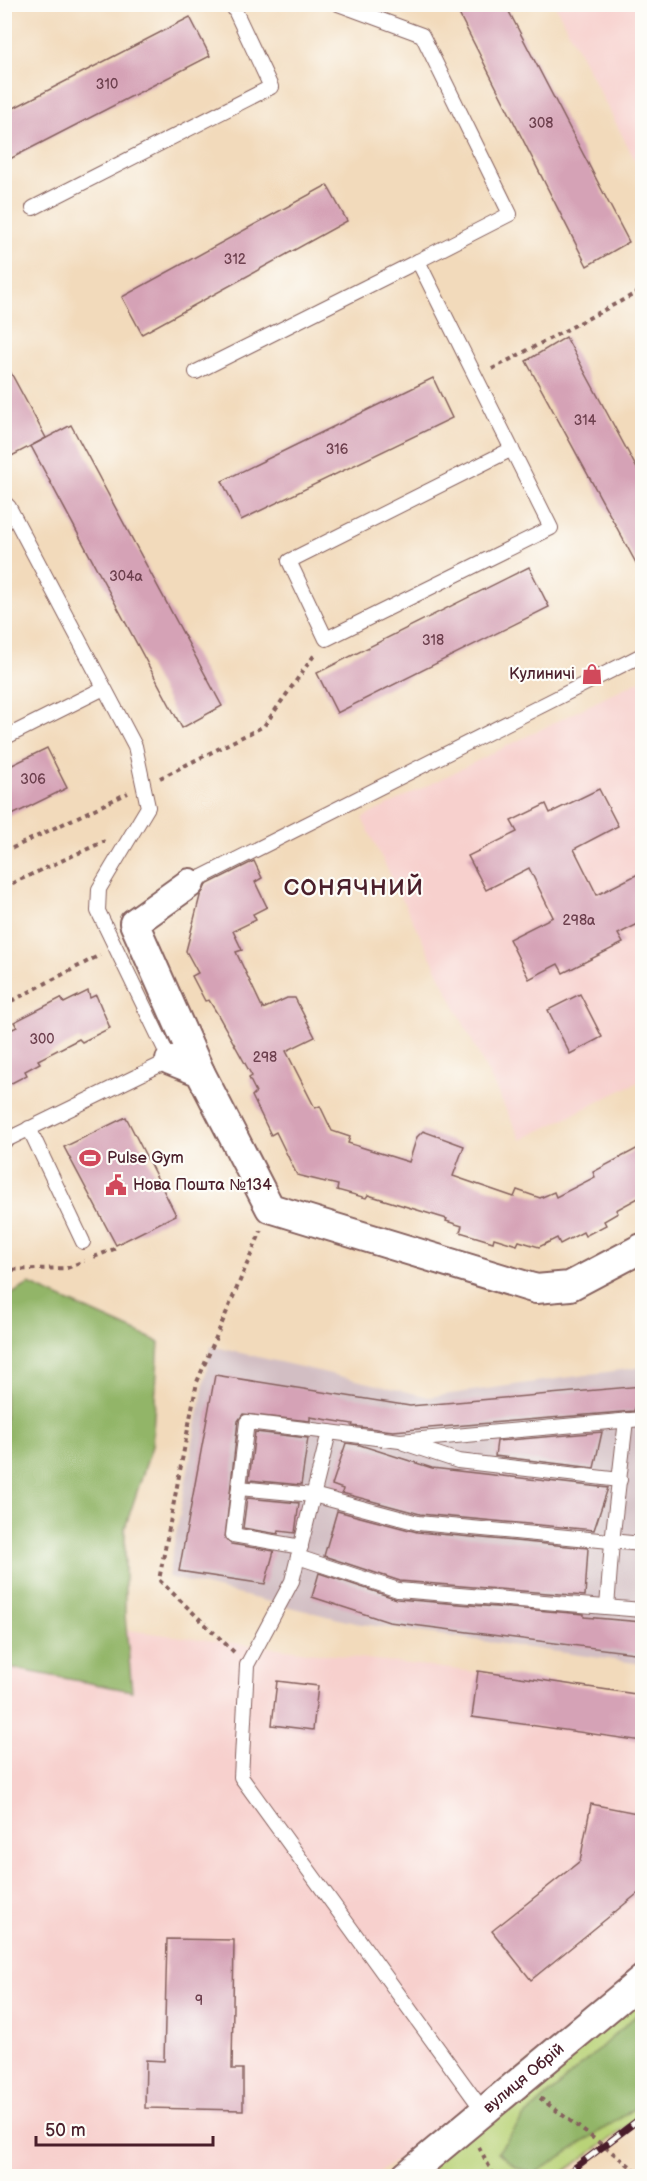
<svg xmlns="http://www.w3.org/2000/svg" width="647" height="2181" font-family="'Balsamiq Sans',sans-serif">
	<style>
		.built { fill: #f7d0cd }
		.industrial { fill: #d2bec3 }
		.green { fill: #b9d378; stroke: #827952; stroke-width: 1.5 }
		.forest { fill: #92b568; stroke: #6e6a4a; stroke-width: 1.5 }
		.building { fill: #d5a2b6 }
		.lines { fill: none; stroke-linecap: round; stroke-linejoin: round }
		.lane-casing { stroke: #85605d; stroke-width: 16 }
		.street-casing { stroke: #85605d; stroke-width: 32 }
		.path { stroke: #85605d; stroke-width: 4; stroke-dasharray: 4.5 4.5; stroke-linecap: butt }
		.lane { stroke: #fff; stroke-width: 14 }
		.street { stroke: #fff; stroke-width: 28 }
		.rail-casing { stroke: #4a1f2b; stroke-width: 7 }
		.rail { stroke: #fdfcf7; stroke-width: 4.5; stroke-dasharray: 14; stroke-linecap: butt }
		.labels { text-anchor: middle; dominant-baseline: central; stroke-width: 4.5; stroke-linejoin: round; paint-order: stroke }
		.number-label { font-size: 14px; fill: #6d404e }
		.poi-label { font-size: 16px; fill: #4a1f2b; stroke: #fdfcf7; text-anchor: start }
		.street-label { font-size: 16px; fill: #4a1f2b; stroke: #fdfcf7 }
		.district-label { font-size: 22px; font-weight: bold; letter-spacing: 1.5px; fill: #4a1f2b; stroke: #fdfcf7 }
	</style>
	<rect width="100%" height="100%" fill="#fdfcf7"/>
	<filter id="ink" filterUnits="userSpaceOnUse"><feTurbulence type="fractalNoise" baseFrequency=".0167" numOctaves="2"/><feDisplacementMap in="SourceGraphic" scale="12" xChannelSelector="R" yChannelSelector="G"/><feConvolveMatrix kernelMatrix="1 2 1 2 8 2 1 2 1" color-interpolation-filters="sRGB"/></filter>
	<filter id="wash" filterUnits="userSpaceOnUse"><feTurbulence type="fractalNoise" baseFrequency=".008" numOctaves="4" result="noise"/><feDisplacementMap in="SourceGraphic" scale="24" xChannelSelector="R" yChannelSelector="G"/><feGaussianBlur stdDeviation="1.35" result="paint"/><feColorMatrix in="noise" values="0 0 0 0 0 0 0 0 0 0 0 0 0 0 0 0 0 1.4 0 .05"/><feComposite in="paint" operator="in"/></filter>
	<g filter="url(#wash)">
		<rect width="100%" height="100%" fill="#f2dabb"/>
		<g class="built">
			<path d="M555 5H642V174Z"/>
			<path d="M642 679V1080L521 1140 362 818Z"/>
			<path d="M5 1621 68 1623 642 1692V1976L375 2176H5Z"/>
		</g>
		<path class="industrial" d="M211 1346 429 1397 642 1367V1664L355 1623 168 1577Z"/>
		<path class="green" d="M642 1991V2116L558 2176H414Z"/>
		<g class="forest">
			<path d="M29 1284 159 1342 152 1446 125 1528V1615L132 1691 5 1667V1298Z"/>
			<path d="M642 2010V2104L534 2174 518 2168 498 2152 523 2118Z"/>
		</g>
		<g id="blocks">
			<g class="building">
				<path d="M454 4H505L629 242 587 266Z"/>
				<path d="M190 17 210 56 4 162V113Z"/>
				<path d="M327 185 347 221 142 334 122 297Z"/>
				<path d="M566 337 642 478V574L526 361Z"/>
				<path d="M4 360 46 438 4 460Z"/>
				<path d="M433 378 452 418 241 520 222 481Z"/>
				<path d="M71 425 222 706 182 728 31 446Z"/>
				<path d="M529 567 549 607 337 713 317 673Z"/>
				<path d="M47 748 67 788 4 819V769Z"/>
				<path d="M599 789 618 826 574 849 597 895 642 872V922L618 934 623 943 563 973 558 964 529 979 509 939 553 917 529 868 486 890 468 856 517 832 511 821 546 804 550 813Z"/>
				<path d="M254 861 262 878 255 882 267 907 253 914 256 920 233 931 242 950 236 952 263 1009 287 998H295L315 1037 286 1051 315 1108 320 1106 332 1131 350 1137 348 1143 409 1162 417 1137 423 1131 464 1146 453 1176 514 1197 517 1190 540 1198 554 1192 556 1197 595 1177 593 1172 642 1146V1196L616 1210 618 1213 604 1221 606 1225 585 1236 583 1232 560 1244 557 1238 539 1247 519 1241 517 1245 494 1238 493 1242 460 1232 462 1226 446 1221 447 1219 368 1195 366 1198 337 1190 338 1185 297 1175 276 1132 271 1135 252 1096 256 1092 249 1078 252 1076 218 1015 209 1000 205 1001 192 976 198 973 186 951 200 896 206 885Z"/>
				<path d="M88 991 90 998 96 995 110 1028 82 1042 79 1039 38 1060 40 1063 25 1071 27 1075 4 1087V1033L17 1027 14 1022 61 998 64 1003Z"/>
				<path d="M580 994 602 1037 570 1054 548 1010Z"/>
				<path d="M126 1117 176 1215 116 1245 64 1147Z"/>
				<path d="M215 1375 410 1406 642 1386 634 1411 393 1431 352 1426 353 1424 310 1417V1421L243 1414 238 1421 225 1538 231 1544 274 1551 265 1584 179 1571Z"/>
				<path d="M255 1432 308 1438 301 1485 249 1480Z"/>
				<path d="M602 1432 594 1468 495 1456 497 1441Z"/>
				<path d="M346 1443 360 1445 432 1468 608 1488 594 1530 420 1514 342 1493 343 1489 332 1485Z"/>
				<path d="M247 1498 299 1503 295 1533 279 1531 278 1534 243 1528Z"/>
				<path d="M337 1511 417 1532 588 1548 585 1596 400 1581 324 1556Z"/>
				<path d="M319 1573 397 1599 584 1614V1617L642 1622V1654L389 1622 312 1597Z"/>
				<path d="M478 1671 642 1695V1741L472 1717Z"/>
				<path d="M277 1681 318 1686 313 1730 272 1725Z"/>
				<path d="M591 1804 642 1814V1890L531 1980 492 1931 580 1861Z"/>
				<path d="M167 1939 234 1940 232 2069H243V2110L145 2108 146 2060 164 2061Z"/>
			</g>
		</g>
	</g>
	<g filter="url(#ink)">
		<use href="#blocks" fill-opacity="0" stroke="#85605d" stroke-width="1.5"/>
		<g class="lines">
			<defs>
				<g id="lane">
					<path d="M338 4 422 35 510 214 418 261 551 528 326 639 289 561 512 449"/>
					<path d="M33 208 271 87 232 4"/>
					<path d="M196 372 418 261"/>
					<path d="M4 502 9 507 135 746 148 807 99 889 98 911 170 1060 4 1141"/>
					<path d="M4 738 104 688"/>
					<path d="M190 883 642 655"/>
					<path d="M29 1128 83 1242"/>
					<path d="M329 1432 400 1441 642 1419"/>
					<path d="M404 1443 458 1461 620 1480"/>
					<path d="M239 1488 313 1495 418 1523 642 1544"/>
					<path d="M301 1547 233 1535 247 1422 329 1432 292 1581 247 1665 241 1777 484 2112"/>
					<path d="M298 1557 398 1590 642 1610"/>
					<path d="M607 1607 612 1542 626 1420"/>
				</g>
				<g id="street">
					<path d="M190 883 134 923 200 1072"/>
					<path d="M170 1060 200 1072 270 1208 536 1289 570 1286 642 1248"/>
					<path id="s1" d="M406 2176 642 1980"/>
				</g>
			</defs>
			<use href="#lane" class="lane-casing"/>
			<use href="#street" class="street-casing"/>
			<g class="path">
				<path d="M492 369 642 290"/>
				<path d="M160 778 264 726 315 654"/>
				<path d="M4 852 128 793"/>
				<path d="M4 887 105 841"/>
				<path d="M4 1005 100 955"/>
				<path d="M94 1257 119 1247"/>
				<path d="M4 1270 67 1268 84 1261"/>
				<path d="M234 1652 159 1580 197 1382 261 1231"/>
				<path d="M540 2098 642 2175"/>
				<path d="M479 2147 494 2176"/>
			</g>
			<use href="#lane" class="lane"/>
			<use href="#street" class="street"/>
			<defs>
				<path id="rail" d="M564 2176 642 2117"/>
			</defs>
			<use href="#rail" class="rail-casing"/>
			<use href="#rail" class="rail"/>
		</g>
	</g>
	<defs>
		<symbol id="shop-bare" viewBox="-9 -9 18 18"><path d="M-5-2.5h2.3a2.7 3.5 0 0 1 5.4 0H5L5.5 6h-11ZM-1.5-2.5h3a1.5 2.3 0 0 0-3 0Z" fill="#d1495b" stroke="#fdfcf7" stroke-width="2.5" paint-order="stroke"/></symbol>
		<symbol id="stadium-bare" viewBox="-9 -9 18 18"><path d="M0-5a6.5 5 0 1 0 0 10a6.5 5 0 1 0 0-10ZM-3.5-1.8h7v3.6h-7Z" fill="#d1495b" stroke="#fdfcf7" stroke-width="2.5" paint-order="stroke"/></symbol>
		<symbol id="civic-bare" viewBox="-9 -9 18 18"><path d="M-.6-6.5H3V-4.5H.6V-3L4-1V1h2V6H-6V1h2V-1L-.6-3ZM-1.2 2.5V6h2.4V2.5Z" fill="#d1495b" stroke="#fdfcf7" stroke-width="2.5" paint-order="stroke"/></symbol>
	</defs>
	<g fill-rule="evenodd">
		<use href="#shop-bare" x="577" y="659" width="30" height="30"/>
		<use href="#stadium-bare" x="75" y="1143" width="30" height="30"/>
		<use href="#civic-bare" x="101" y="1170" width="30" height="30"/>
	</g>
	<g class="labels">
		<g class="number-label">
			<text x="107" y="84">310</text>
			<text x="541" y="123">308</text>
			<text x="235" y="259">312</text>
			<text x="585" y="420">314</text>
			<text x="337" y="449">316</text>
			<text x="126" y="576">304а</text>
			<text x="433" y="640">318</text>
			<text x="33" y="779">306</text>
			<text x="579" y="920">298а</text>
			<text x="42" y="1039">300</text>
			<text x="265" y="1057">298</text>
			<text x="199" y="2000">9</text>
		</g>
		<g class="poi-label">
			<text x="575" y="674" text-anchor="end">Кулиничі</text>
			<text x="107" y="1158">Pulse Gym</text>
			<text x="133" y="1185">Нова Пошта №134</text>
		</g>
		<g class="street-label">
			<text stroke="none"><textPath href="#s1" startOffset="153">вулиця Обрій</textPath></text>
		</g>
		<g class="district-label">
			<text x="354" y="888">СОНЯЧНИЙ</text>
		</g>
	</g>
	<rect width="647" height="2181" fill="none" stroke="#fdfcf7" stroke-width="24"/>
	<path d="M36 2136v9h177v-9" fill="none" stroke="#4a1f2b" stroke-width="3"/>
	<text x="45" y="2136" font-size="18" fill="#4a1f2b" stroke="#fdfcf7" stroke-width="4.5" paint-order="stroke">50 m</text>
</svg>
